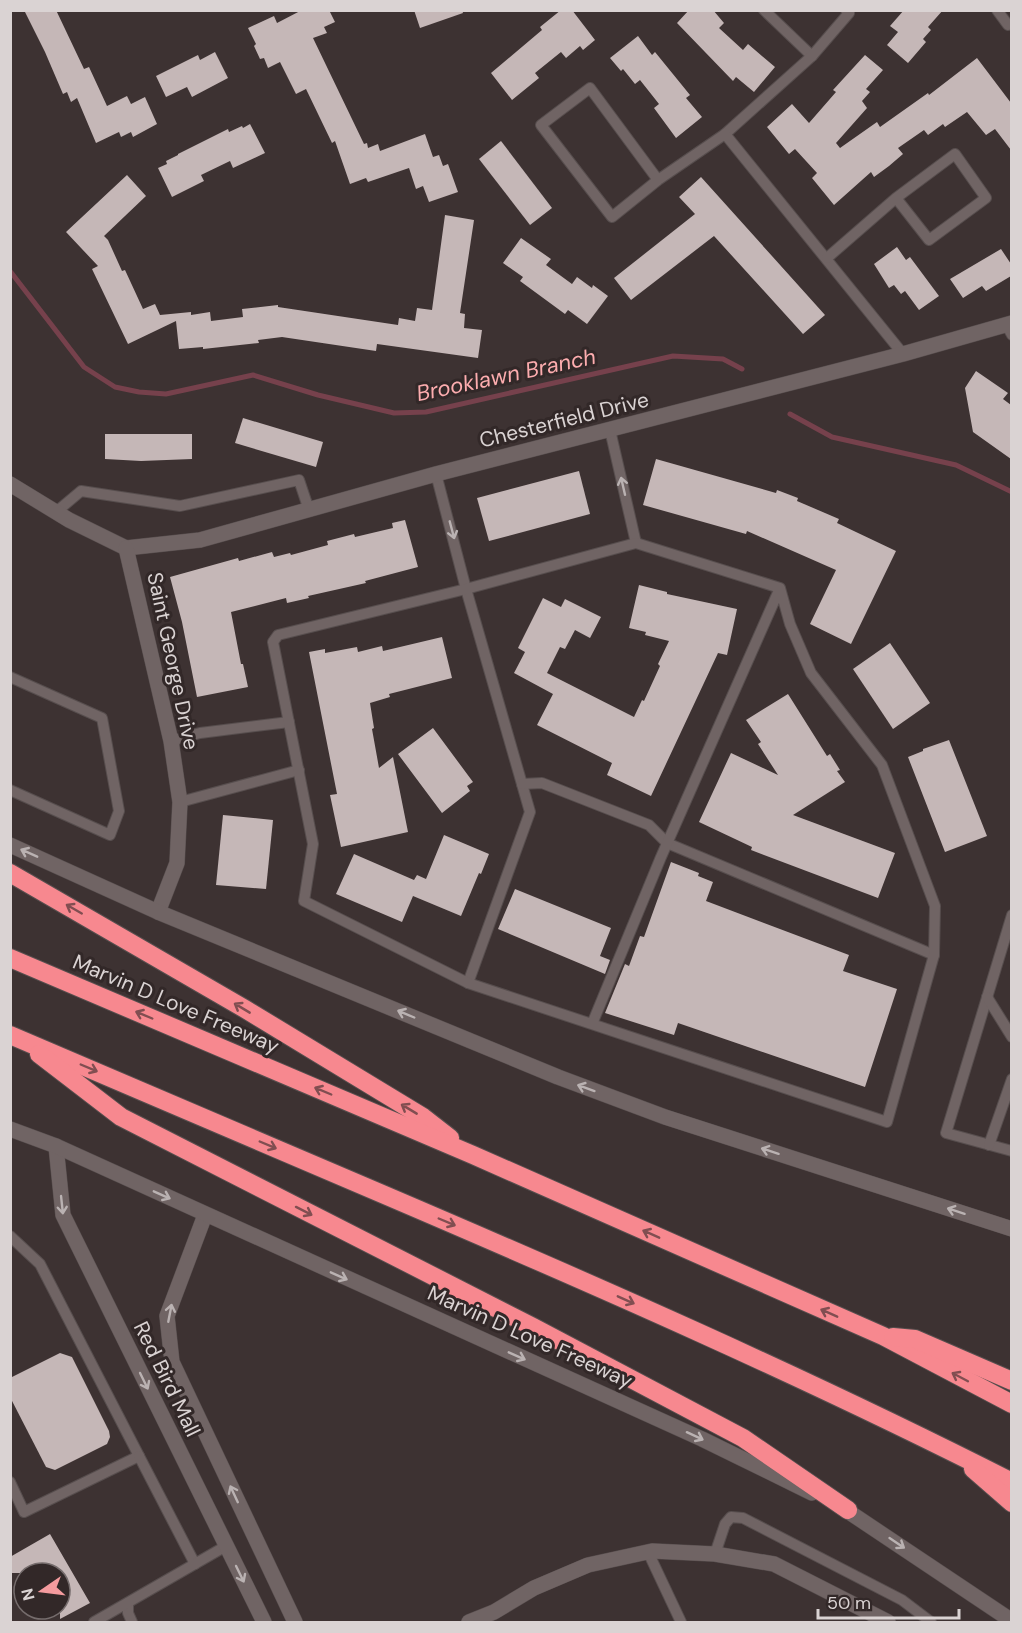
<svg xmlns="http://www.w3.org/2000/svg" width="1022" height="1633" font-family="'DM Sans',sans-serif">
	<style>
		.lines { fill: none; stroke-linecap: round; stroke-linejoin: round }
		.stream { stroke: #76414c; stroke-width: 5 }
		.building { fill: #c5b7b7 }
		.service-casing { stroke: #574e4e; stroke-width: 12 }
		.minor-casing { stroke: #574e4e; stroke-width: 16 }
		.tertiary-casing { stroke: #574e4e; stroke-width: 16 }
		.secondary-casing { stroke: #574e4e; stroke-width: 16 }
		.motorway-casing { stroke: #574e4e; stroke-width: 20 }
		.service { stroke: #706464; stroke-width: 10 }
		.minor { stroke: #706464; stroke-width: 15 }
		.tertiary { stroke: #706464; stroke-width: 15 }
		.secondary { stroke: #706464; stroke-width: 15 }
		.motorway { stroke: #f7888f; stroke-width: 18 }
		.oneway { stroke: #bab2b2 }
		.oneway2 { stroke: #814e51 }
		.labels { text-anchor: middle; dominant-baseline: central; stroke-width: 6; stroke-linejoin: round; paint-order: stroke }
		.street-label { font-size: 21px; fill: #dad3d3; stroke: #322828 }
		.water-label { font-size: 22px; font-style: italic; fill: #fdadaf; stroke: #322828 }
	</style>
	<rect width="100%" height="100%" fill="#3d3232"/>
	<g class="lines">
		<g class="stream">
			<path d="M10 271 84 367 115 387 139 392 166 394 253 375 318 395 394 413 426 412 673 356 723 359 742 369"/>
			<path d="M790 414 832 437 956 465 1012 492"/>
		</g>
	</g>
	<g class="building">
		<path d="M24 10H56L84 69 89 67 107 106 127 96 131 104 145 97 157 124 133 137 131 132 121 137 119 132 96 143 77 98 71 102 67 92 63 94 45 52Z"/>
		<path d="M302 10H329L335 22 324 27 327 33 313 38 364 144 367 143 368 148 378 144 380 151 425 134 433 157 439 155 443 166 448 164 458 192 429 202 423 186 416 189 409 168 368 182 366 178 350 184 335 141 332 143 306 89 296 94 280 62 268 68 264 58 260 59 254 46 256 44 248 28 274 16 277 23Z"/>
		<path d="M414 10H462L463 13 420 28Z"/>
		<path d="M561 10H572L595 40 583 50 580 46 566 58 561 52 535 73 539 78 512 100 491 73 542 30 540 27Z"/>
		<path d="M689 10H713L724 23 719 28 743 50 748 44 775 67 754 92 736 77 733 81 677 23Z"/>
		<path d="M904 10H943L928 27 931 30 923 39 926 42 908 63 887 45 898 32 890 26Z"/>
		<path d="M638 36 652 55 655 52 690 95 686 98 702 117 676 138 654 108 659 104 640 80 635 84 623 69 621 71 610 58Z"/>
		<path d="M215 52 228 78 192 97 187 87 166 97 156 76 198 55 200 60Z"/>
		<path d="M865 55 883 70 866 89 870 92 862 101 867 108 836 143 840 148 877 122 880 127 928 93 929 95 977 58 1011 103V150L995 129 986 135 967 112 945 127 943 124 928 135 924 130 898 148 903 154 889 166 874 177 871 172 834 205 812 178 817 173 795 149 789 154 767 127 792 104 809 123 836 92 833 90Z"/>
		<path d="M250 124 265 153 233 168 230 161 201 175 204 181 172 197 158 168 167 164 166 161 178 155V154L228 129 229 132 242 126 243 128Z"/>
		<path d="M501 141 552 208 530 225 479 159Z"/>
		<path d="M127 175 146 196 104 236 108 240 122 271 125 270 143 309 155 304 160 315 191 312V315L210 312 211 321 243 317 242 309 278 305V307L398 325 399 318 415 321 417 308 432 310 445 215 474 220 460 313 465 314 464 328 482 330 478 358 377 344 376 351 282 337 258 340 259 343 203 349V347L179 349 176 321 128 344 92 269 98 266 66 232Z"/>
		<path d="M701 177 825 315 803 334 714 236 631 300 614 278 695 214 679 197Z"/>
		<path d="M521 238 551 259 546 265 572 284 577 277 592 288 593 285 608 296 587 324 568 310 565 314 520 281 523 277 503 263Z"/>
		<path d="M897 247 906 260 910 257 939 296 919 310 905 291 901 294 894 285 889 288 874 264Z"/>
		<path d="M1001 249 1011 264V276L986 291 982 286 963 298 950 279Z"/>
		<path d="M976 371 1008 393 1003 399 1011 405V459L973 432 965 388Z"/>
		<path d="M243 418 323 442 316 467 235 443Z"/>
		<path d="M105 434H192V459L141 461 105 459Z"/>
		<path d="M656 459 776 493 777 490 798 498 797 501 839 519 837 523 896 551 851 644 810 624 836 570 747 531 746 534 643 505Z"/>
		<path d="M579 471 590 514 489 541 477 498Z"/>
		<path d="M405 520 418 567 365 581 366 583 308 596 309 598 287 603 286 598 231 612 241 664H243L248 687 197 697 182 622 170 577 238 558 239 561 272 552 274 557 290 553 291 555 328 545 327 541 354 534 355 537 393 528 392 523Z"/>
		<path d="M639 585 667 592V594L737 609 727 655 718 653 651 796 607 775 612 763 537 725 553 694 514 673 525 652 518 648 543 598 561 607 565 599 601 617 590 638 575 630 565 649 560 647 547 673 634 717 642 700 644 701 660 666 658 664 669 641 645 635 646 632 629 628Z"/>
		<path d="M442 637 452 678 389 694 390 697 370 703 374 728 372 729 379 768 393 757 408 832 341 847 330 795 337 794 309 652 325 649V653L357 647 358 652 382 646 383 651Z"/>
		<path d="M890 643 930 703 893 729 853 669Z"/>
		<path d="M788 694 827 756 830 754 840 770 837 771 845 782 793 815 895 853 878 898 751 850 752 847 699 822 731 753 778 775 758 744 761 742 746 720Z"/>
		<path d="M433 728 473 782 467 786 470 791 442 813 398 754Z"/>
		<path d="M949 740 987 836 945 852 908 757 923 751V749Z"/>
		<path d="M223 815 273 820 266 889 216 885Z"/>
		<path d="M444 835 489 854 481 874 479 873 461 916 413 896 402 922 336 894 354 854 414 880 417 875 426 879Z"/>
		<path d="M671 862 699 873 698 876 713 882 706 901 849 955 843 971 897 989 865 1087 678 1023 674 1035 605 1013 625 964 629 966 640 936 644 937Z"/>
		<path d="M515 889 611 928 600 956 610 960 605 974 498 929Z"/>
		<path d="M60 1353 72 1357 109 1431 110 1437 107 1444 55 1470 46 1467 10 1397V1378Z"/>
		<path d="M50 1534 90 1603 60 1619V1573H10V1557Z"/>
	</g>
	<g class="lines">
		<defs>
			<g id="service">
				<path d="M764 10 812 56"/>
				<path d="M997 10 1008 25"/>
				<path d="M725 134 812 56 849 13 846 10"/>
				<path d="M658 180 590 88 541 125 612 217 658 180 725 134 903 354"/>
				<path d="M827 258 896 198 955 154 986 198 929 240 896 198"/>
				<path d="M1006 324 1012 335"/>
				<path d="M610 430 636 543"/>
				<path d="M436 474 466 589 530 812 468 983"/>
				<path d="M56 512 81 491 180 506 299 480 309 510"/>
				<path d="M10 677 102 718 119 811 110 835 10 790"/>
				<path d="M171 741 200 733 289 722"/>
				<path d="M522 784 542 783 649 825 667 843 934 955"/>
				<path d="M180 802 299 770"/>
				<path d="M1012 915 946 1133 1012 1151"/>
				<path d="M987 997 1012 1037"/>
				<path d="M592 1024 661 857 780 588 636 543 466 589 278 635 273 642 313 844 304 901 468 983 887 1122 934 955 935 906 882 765 811 673 790 624 780 588"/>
				<path d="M989 1145 1012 1079"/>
				<path d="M10 1236 40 1264 139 1456 24 1512 10 1482"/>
				<path d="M139 1456 195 1564"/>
				<path d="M648 1552 681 1622"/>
				<path d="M715 1554 725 1524 731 1517 743 1518 902 1600 931 1622"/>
				<path d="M128 1603V1613L132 1622"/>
				<path d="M94 1622 226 1546"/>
			</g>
			<g id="minor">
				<path d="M56 1146 63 1215 264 1622"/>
				<path d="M205 1215 167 1316 172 1362 295 1622"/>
				<path d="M469 1622 494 1612 534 1588 588 1565 652 1551 715 1554 774 1564 888 1622"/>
			</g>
			<g id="tertiary">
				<path d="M10 484 69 520 126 548"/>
				<path d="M126 548 200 540 436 474 903 354 1012 323"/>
				<path d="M126 548 171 741 180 802 177 863 158 912"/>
			</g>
			<g id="secondary">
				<path d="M10 845 158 912 558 1077 665 1117 1012 1229"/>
				<path d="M10 1129 56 1146 702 1439 812 1493"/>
				<path d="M840 1506 1012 1621"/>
			</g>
			<g id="motorway">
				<path d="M10 873 245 1009 423 1117 450 1138"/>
				<path d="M10 958 473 1155 883 1336 1012 1404"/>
				<path d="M10 1035C134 1087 257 1140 380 1193 593 1284 805 1377 1012 1482"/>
				<path d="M39 1054 121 1117 533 1327 743 1438 848 1510"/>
				<path d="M893 1337 915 1339 1012 1381"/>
				<path d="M973 1469 1012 1503"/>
			</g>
		</defs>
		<use href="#service" class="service-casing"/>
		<use href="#minor" class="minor-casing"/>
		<use href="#tertiary" class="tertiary-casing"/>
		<use href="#secondary" class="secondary-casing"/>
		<use href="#motorway" class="motorway-casing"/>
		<use href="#service" class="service"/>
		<use href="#minor" class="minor"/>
		<use href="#tertiary" class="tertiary"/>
		<use href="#secondary" class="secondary"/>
		<use href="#motorway" class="motorway"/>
	</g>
	<defs><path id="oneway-shaft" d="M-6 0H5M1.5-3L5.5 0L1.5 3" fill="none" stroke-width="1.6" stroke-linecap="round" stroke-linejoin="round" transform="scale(1.5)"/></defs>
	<g class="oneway">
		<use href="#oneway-shaft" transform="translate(623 486) rotate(-103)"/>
		<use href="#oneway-shaft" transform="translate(452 530) rotate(75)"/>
		<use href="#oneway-shaft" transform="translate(29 853) rotate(-156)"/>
		<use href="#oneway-shaft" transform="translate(406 1014) rotate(-157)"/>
		<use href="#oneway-shaft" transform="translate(586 1088) rotate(-160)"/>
		<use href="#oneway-shaft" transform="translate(770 1151) rotate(-162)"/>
		<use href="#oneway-shaft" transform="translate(162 1195) rotate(24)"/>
		<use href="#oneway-shaft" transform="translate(62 1205) rotate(84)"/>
		<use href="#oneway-shaft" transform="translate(956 1211) rotate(-162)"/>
		<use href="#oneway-shaft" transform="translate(339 1276) rotate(24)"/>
		<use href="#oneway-shaft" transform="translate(170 1313) rotate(-79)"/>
		<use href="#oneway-shaft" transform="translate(517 1356) rotate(24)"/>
		<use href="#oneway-shaft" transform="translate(144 1381) rotate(64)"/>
		<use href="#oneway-shaft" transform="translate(695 1436) rotate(25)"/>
		<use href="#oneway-shaft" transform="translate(234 1494) rotate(-115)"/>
		<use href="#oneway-shaft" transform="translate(897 1543) rotate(34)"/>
		<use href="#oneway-shaft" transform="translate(240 1574) rotate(64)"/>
	</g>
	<g class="oneway2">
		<use href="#oneway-shaft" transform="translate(74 909) rotate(-150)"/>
		<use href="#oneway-shaft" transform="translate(242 1008) rotate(-149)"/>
		<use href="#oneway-shaft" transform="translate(144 1015) rotate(-157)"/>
		<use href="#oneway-shaft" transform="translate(89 1068) rotate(23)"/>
		<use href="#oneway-shaft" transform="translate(323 1091) rotate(-157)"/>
		<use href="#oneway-shaft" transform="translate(409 1109) rotate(-149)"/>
		<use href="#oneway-shaft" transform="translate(268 1145) rotate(23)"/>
		<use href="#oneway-shaft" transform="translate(304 1211) rotate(27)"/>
		<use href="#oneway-shaft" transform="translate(447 1222) rotate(23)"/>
		<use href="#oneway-shaft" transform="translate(651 1234) rotate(-156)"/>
		<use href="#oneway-shaft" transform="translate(626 1300) rotate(24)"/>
		<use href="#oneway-shaft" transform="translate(829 1313) rotate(-156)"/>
		<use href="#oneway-shaft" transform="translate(960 1377) rotate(-152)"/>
	</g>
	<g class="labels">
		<g class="street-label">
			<text transform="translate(564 420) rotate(-14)">Chesterfield Drive</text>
			<text transform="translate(173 661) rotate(78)">Saint George Drive</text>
			<text transform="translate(176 1004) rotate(23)">Marvin D Love Freeway</text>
			<text transform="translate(530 1337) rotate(24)">Marvin D Love Freeway</text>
			<text transform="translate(167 1379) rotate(64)">Red Bird Mall</text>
		</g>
		<g class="water-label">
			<text transform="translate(506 375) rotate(-12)">Brooklawn Branch</text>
		</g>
	</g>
	<rect width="1022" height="1633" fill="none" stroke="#dad3d3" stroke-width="24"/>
	<g transform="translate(42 1591) rotate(256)"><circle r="28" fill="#322828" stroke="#756c6c" stroke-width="1.5"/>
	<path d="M0-4.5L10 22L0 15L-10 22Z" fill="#f59b9e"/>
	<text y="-9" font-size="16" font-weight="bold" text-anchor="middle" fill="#dad3d3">N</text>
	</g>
	<path d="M818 1609v9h141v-9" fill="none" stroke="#dad3d3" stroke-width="3"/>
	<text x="827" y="1609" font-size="18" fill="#dad3d3" stroke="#322828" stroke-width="4.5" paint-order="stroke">50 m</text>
</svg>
